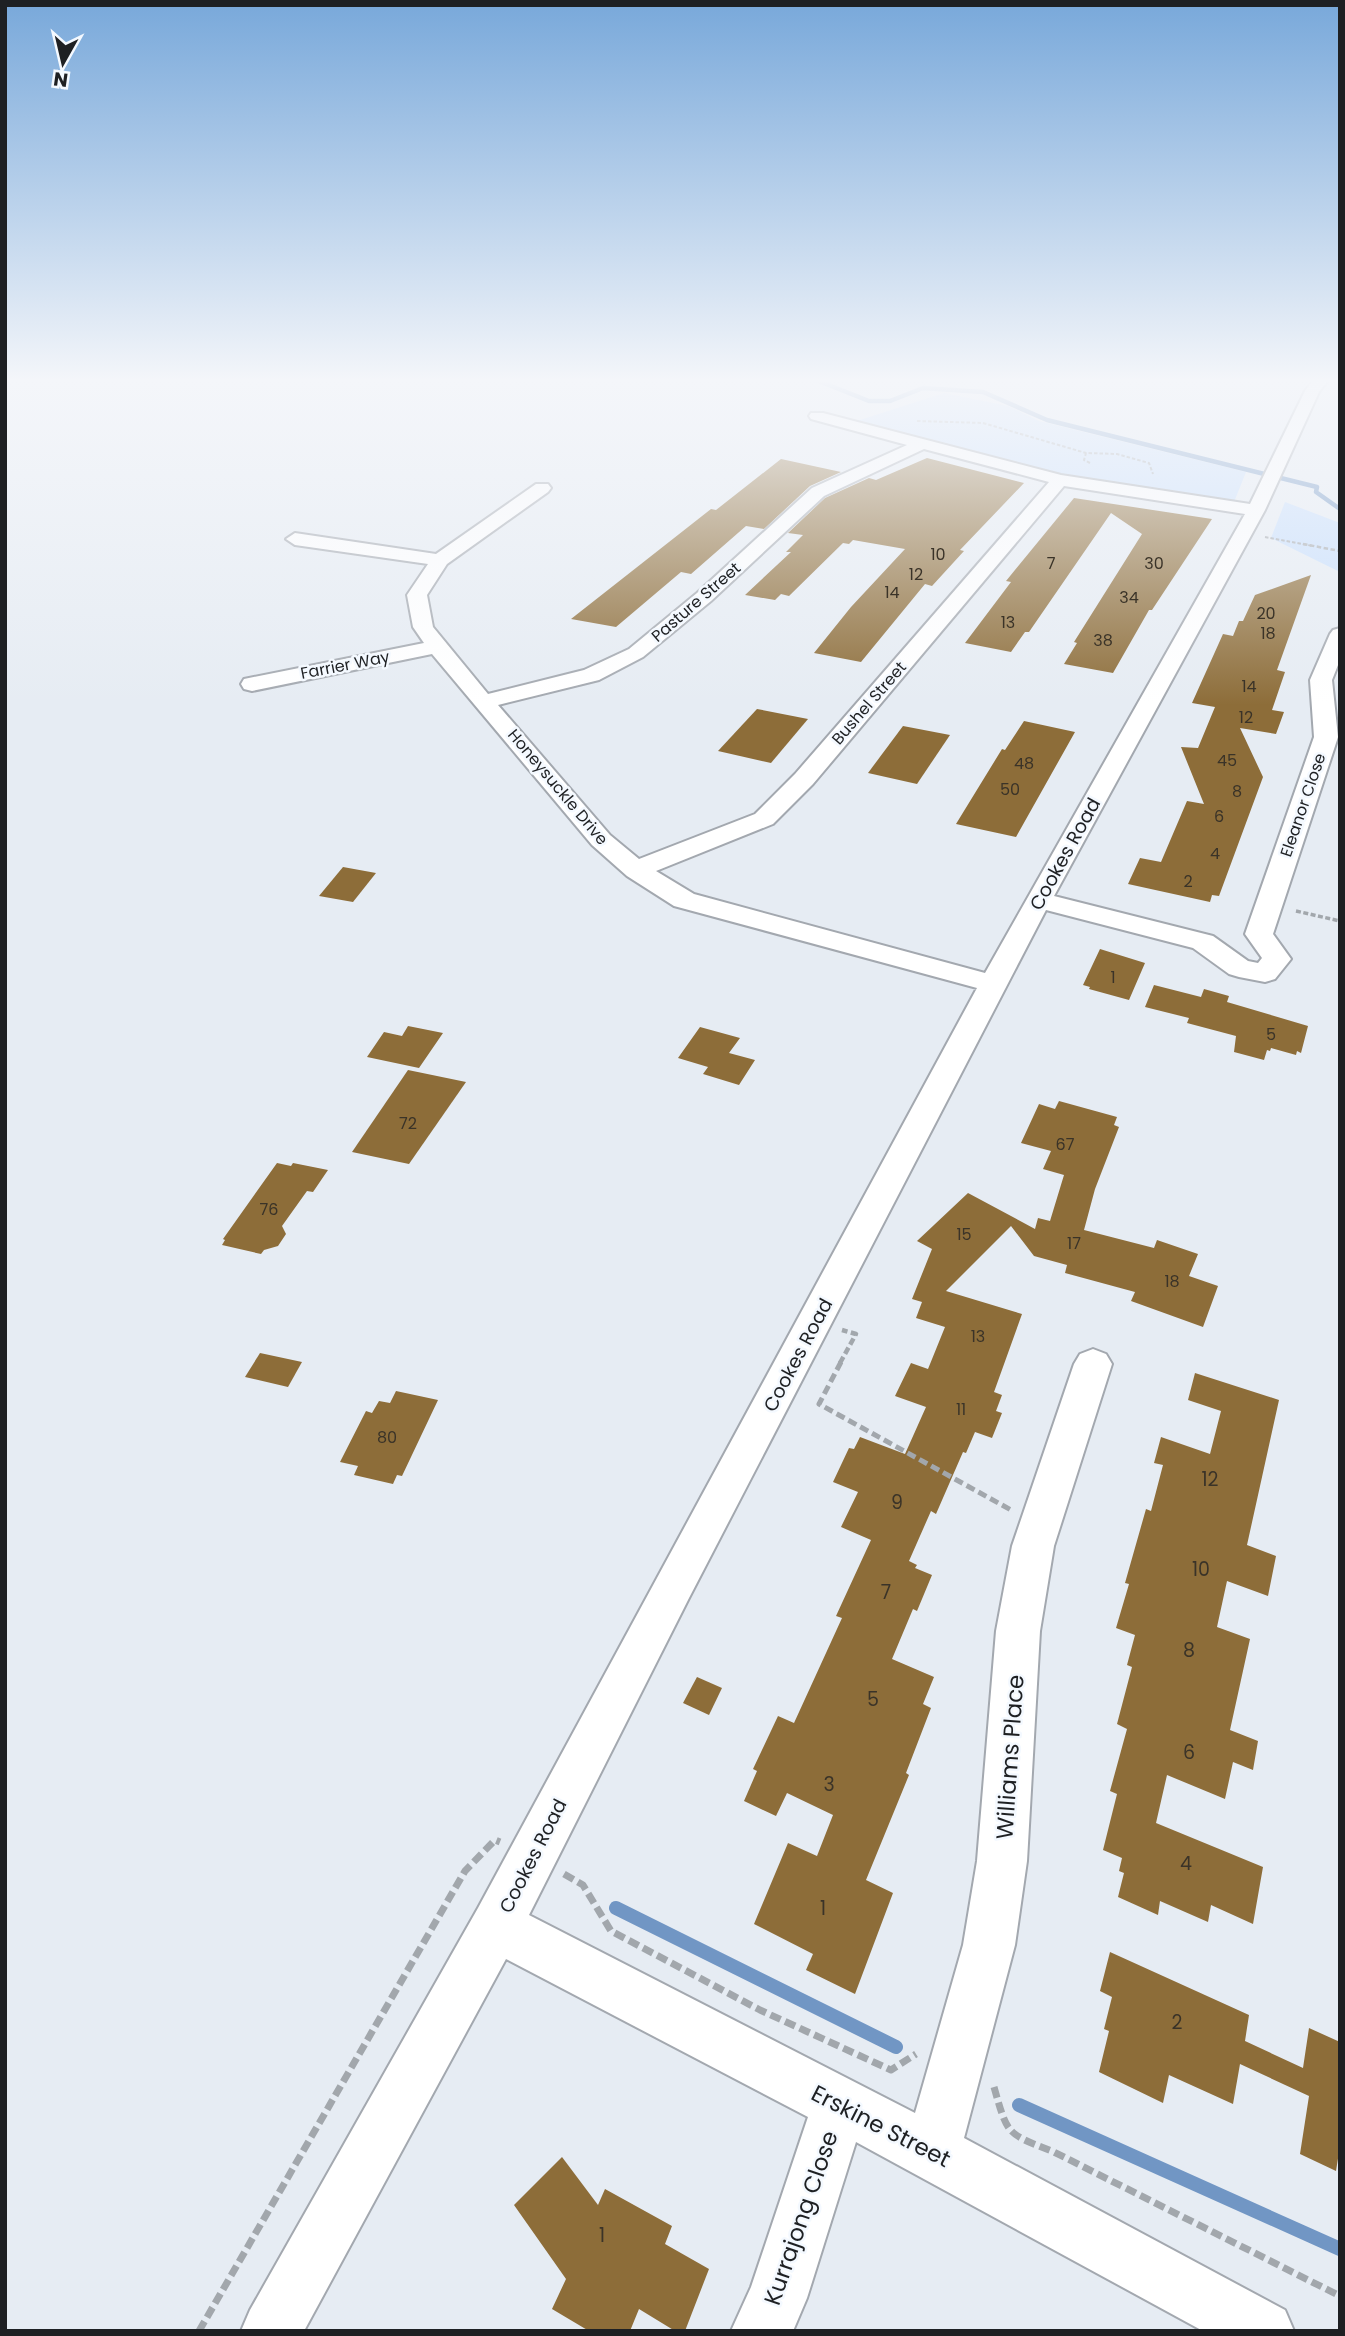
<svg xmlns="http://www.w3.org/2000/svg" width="1345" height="2336" font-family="Poppins,sans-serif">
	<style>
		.green { fill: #c6defd }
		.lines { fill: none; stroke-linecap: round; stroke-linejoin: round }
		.stream-far1 { stroke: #7196c4; stroke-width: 4.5 }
		.stream { stroke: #7196c4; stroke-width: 14 }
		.building { fill: #8d6d39 }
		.minor-casing { stroke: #a3a8af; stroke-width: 4 }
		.path-far5 { stroke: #a2a7ac; stroke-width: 2; stroke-dasharray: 3.5 2; stroke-linecap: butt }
		.path-far4 { stroke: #a2a7ac; stroke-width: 2.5; stroke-dasharray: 4.5 2.5; stroke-linecap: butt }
		.path-far3 { stroke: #a2a7ac; stroke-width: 3.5; stroke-dasharray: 5 2.5; stroke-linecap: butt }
		.path-far2 { stroke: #a2a7ac; stroke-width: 4.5; stroke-dasharray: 7 3.5; stroke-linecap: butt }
		.path-far1 { stroke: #a2a7ac; stroke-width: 5; stroke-dasharray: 9 4.5; stroke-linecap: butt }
		.path { stroke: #a2a7ac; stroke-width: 7; stroke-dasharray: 11 5; stroke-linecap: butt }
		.minor { fill: #fff; fill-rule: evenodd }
		.labels { text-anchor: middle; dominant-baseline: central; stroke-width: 5; stroke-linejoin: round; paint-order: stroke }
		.number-label { font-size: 16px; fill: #3a3328 }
		.far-street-label { font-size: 16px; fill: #1e2023; stroke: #f4f9ff }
		.street-label { font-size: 19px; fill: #1e2023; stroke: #f4f9ff }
		.near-number-label { font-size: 19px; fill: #3a3328 }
		.near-street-label { font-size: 23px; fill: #1e2023; stroke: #f4f9ff }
	</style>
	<rect width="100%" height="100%" fill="#e6ecf3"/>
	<g class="green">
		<path d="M944 393 1008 406 1039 421 1246 472 1234 502 1066 475 857 421Z"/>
		<path d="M1285 502 1340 523V572L1271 538Z"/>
	</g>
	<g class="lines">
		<path class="stream-far1" d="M811 378 869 401H890L923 388 983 392 1047 420 1317 487 1316 492 1340 509"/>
		<g class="stream">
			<path d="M616 1908 896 2047"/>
			<path d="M1019 2105 1340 2249"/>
		</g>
	</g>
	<g class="building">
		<path d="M927 458 1024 483 960 550 964 551 932 586 925 584 861 662 814 653 851 607 905 549 853 540 849 544 843 543 789 596 781 594 775 600 745 595 791 552H786L803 535 788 533 825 498 869 478 876 480Z"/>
		<path d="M781 459 841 472 810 486 764 529 746 526 691 574 681 572 616 627 571 619 711 509 716 510Z"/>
		<path d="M1074 498 1212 519 1152 610H1149L1113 673 1064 664 1077 643 1074 642 1142 534 1111 513 1029 632H1025L1011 652 965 643 1011 582 1006 581Z"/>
		<path d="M1311 575 1277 670 1285 672 1272 710 1284 712 1276 734 1240 728 1263 777 1219 896 1212 895 1210 902 1128 884 1140 858 1161 862 1187 801 1204 804 1181 747 1198 748 1215 707 1192 703 1223 634 1233 636 1239 621H1243L1255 595Z"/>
		<path d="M757 709 808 719 771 763 718 751Z"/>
		<path d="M1024 721 1075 732 1016 837 956 824 1002 749 1005 750Z"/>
		<path d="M903 726 950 735 917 784 868 773Z"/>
		<path d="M343 867 376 873 353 902 319 896Z"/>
		<path d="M1100 949 1145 963 1129 1000 1089 989 1090 987 1083 985Z"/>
		<path d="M1154 985 1201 997 1204 989 1229 996 1227 1002 1308 1026 1301 1053 1297 1051 1296 1055 1271 1048 1270 1051 1267 1050 1264 1060 1234 1052 1236 1036 1187 1023 1189 1018 1145 1007Z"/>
		<path d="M408 1026 443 1033 419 1068 367 1057 384 1032 402 1036Z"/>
		<path d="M700 1027 740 1038 729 1053 755 1060 739 1085 703 1074 708 1067 678 1058Z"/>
		<path d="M408 1070 466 1082 409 1164 352 1152Z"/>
		<path d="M1059 1101 1117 1117 1114 1125 1119 1127 1095 1189 1084 1230 1154 1248 1157 1240 1198 1254 1189 1276 1218 1286 1203 1327 1131 1301 1135 1292 1065 1273 1067 1265 1034 1256 1011 1226 946 1291 1022 1314 994 1392 1002 1395 996 1411 1002 1413 992 1438 975 1432 966 1453 963 1452 936 1514 931 1511 909 1561 917 1565 915 1568 932 1575 917 1611 913 1609 892 1659 934 1677 923 1704 931 1708 906 1773 909 1775 866 1880 893 1893 855 1994 806 1970 813 1954 754 1924 788 1843 817 1856 833 1815 787 1793 776 1816 744 1801 757 1771 753 1769 778 1716 794 1723 842 1618 836 1616 871 1540 841 1527 858 1492 833 1482 849 1448 854 1449 860 1437 905 1454 926 1407 895 1396 911 1363 928 1369 945 1327 916 1318 922 1302 912 1299 932 1249 917 1241 968 1193 1035 1229 1038 1218 1050 1221 1064 1175 1043 1169 1051 1151 1021 1143 1039 1104 1055 1109Z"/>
		<path d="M277 1163 291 1166 293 1163 328 1170 313 1192 307 1191 282 1226 286 1234 278 1246 264 1250 261 1254 222 1245 225 1240 223 1239Z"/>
		<path d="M260 1353 302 1362 288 1387 245 1377Z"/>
		<path d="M1195 1373 1279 1400 1247 1545 1276 1556 1268 1596 1227 1581 1217 1627 1250 1639 1230 1730 1258 1741 1253 1770 1233 1762 1225 1799 1167 1775 1156 1823 1263 1867 1253 1924 1211 1905 1208 1922 1160 1901 1158 1915 1118 1897 1124 1873 1119 1871 1122 1858 1103 1850 1117 1794 1110 1791 1127 1729 1117 1724 1132 1667 1127 1665 1135 1635 1116 1628 1129 1584 1125 1583 1146 1509 1151 1511 1163 1465 1154 1463 1161 1437 1210 1454 1221 1411 1188 1400Z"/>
		<path d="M396 1391 438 1400 402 1476 397 1475 393 1484 354 1475 358 1466 340 1462 366 1411 372 1413 379 1401 390 1403Z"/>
		<path d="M697 1677 722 1688 709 1715 683 1703Z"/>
		<path d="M1110 1952 1249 2015 1245 2041 1303 2068 1309 2028 1340 2042V2146L1336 2171 1300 2154 1309 2096 1240 2064 1233 2104 1169 2075 1163 2103 1099 2072 1109 2031 1104 2029 1112 1997 1100 1991Z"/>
		<path d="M562 2157 598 2205 605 2189 672 2226 665 2244 709 2269 685 2331H675L639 2309 630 2331H589L552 2309 566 2279 514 2205Z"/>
	</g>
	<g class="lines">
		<defs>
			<path id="minor" d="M1315 378H1330L1319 392 1265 510 1054 896 1213 936 1248 961 1258 963 1262 958 1245 934 1314 737 1310 680 1330 634 1333 630 1340 628V660L1332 680 1338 737 1273 934 1291 959 1275 979 1265 982 1239 977 1229 974 1193 948 1046 910 689 1598 529 1915 915 2113 963 1945 977 1861 996 1631 1012 1546 1074 1364 1080 1354 1093 1349 1106 1354 1112 1364 1054 1546 1040 1631 1027 1861 1015 1945 964 2138 1285 2310 1294 2331H1203L856 2142 807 2298 793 2331H731L751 2287 808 2117 506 1959 304 2331H241L250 2310 478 1908 977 988 674 906 627 876 592 845 432 654 252 691 244 689 241 684 244 679 424 643 413 627 407 595 428 564 295 545 286 539 295 533 436 554 536 484H548L551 488 548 492 447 564 427 595 433 627 488 694 584 670 629 649 697 593 812 488 907 445 811 419 809 416 811 413H823L1061 475 1250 504 1305 391ZM924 449 1049 482 795 774 755 814 639 859 610 835 498 705 599 680 643 657 711 601 824 496ZM1064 486 1245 514 985 973 694 894 656 871 773 824 813 784Z"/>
		</defs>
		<use href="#minor" class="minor-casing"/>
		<g class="path-far5">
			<path d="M917 421 983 423 1086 453"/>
			<path d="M1090 463 1084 460 1086 453 1117 454 1149 463 1153 474"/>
			<path d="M1265 537 1313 546"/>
		</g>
		<path class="path-far4" d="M1303 544 1340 551"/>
		<path class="path-far3" d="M1296 911 1340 921"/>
		<path class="path-far2" d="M840 1363 856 1334 842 1330"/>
		<path class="path-far1" d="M841 1362 819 1404 1011 1510"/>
		<g class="path">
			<path d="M564 1874 583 1885 611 1931 760 2010 891 2070 916 2054"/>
			<path d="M994 2087C1008 2136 1006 2133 1054 2152L1340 2296"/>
			<path d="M199 2331 465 1871 495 1840 500 1842"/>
		</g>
		<use href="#minor" class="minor"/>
	</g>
	<linearGradient id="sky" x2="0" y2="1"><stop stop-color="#78a8da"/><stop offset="0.54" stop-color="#f4f6fa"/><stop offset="1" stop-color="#f4f6fa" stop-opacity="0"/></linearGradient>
	<rect width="1345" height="705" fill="url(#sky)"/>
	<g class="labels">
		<g class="number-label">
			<text x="938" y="554">10</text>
			<text x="1051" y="563">7</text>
			<text x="1154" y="563">30</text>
			<text x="916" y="574">12</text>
			<text x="892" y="592">14</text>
			<text x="1129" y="597">34</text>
			<text x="1266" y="613">20</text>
			<text x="1008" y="622">13</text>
			<text x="1268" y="633">18</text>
			<text x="1103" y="640">38</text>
			<text x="1249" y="686">14</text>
			<text x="1246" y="717">12</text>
			<text x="1227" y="760">45</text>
			<text x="1024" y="763">48</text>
			<text x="1010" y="789">50</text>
			<text x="1237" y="791">8</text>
			<text x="1219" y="816">6</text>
			<text x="1215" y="853">4</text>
			<text x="1188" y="881">2</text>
			<text x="1113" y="977">1</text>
			<text x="1271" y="1034">5</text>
			<text x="408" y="1123">72</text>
			<text x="1065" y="1144">67</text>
			<text x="269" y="1209">76</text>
			<text x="964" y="1234">15</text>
			<text x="1074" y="1243">17</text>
			<text x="1172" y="1281">18</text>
			<text x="978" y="1336">13</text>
			<text x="961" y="1409">11</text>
			<text x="387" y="1437">80</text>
		</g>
		<g class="far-street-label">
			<text transform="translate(696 602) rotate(-41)">Pasture Street</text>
			<text transform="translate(345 665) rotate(-11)">Farrier Way</text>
			<text transform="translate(869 703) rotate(-49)">Bushel Street</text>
			<text transform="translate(558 787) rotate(50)">Honeysuckle Drive</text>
			<text transform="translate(1303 805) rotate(-71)">Eleanor Close</text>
		</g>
		<g class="street-label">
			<text transform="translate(1065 854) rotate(-61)">Cookes Road</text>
			<text transform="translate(798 1355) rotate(-62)">Cookes Road</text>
			<text transform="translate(533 1856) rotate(-63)">Cookes Road</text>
		</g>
		<g class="near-number-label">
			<text x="1210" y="1479">12</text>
			<text x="897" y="1502">9</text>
			<text x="1201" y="1569">10</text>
			<text x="886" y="1592">7</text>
			<text x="1189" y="1650">8</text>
			<text x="873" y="1699">5</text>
			<text x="1189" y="1752">6</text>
			<text x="829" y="1784">3</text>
			<text x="1186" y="1863">4</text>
			<text x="823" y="1908">1</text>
			<text x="1177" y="2022">2</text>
			<text x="602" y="2235">1</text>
		</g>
		<g class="near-street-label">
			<text transform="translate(1010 1757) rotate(-86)">Williams Place</text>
			<text transform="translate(881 2126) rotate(27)">Erskine Street</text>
			<text transform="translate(801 2218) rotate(-71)">Kurrajong Close</text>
		</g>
	</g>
	<rect width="1345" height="2336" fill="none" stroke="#1e2023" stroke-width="14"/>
	<g transform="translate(63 63) rotate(188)" stroke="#f4f9ff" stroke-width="5" paint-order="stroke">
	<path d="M0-5L12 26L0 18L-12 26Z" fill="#1e2023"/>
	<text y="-10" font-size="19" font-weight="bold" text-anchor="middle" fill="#1e2023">N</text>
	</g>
</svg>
